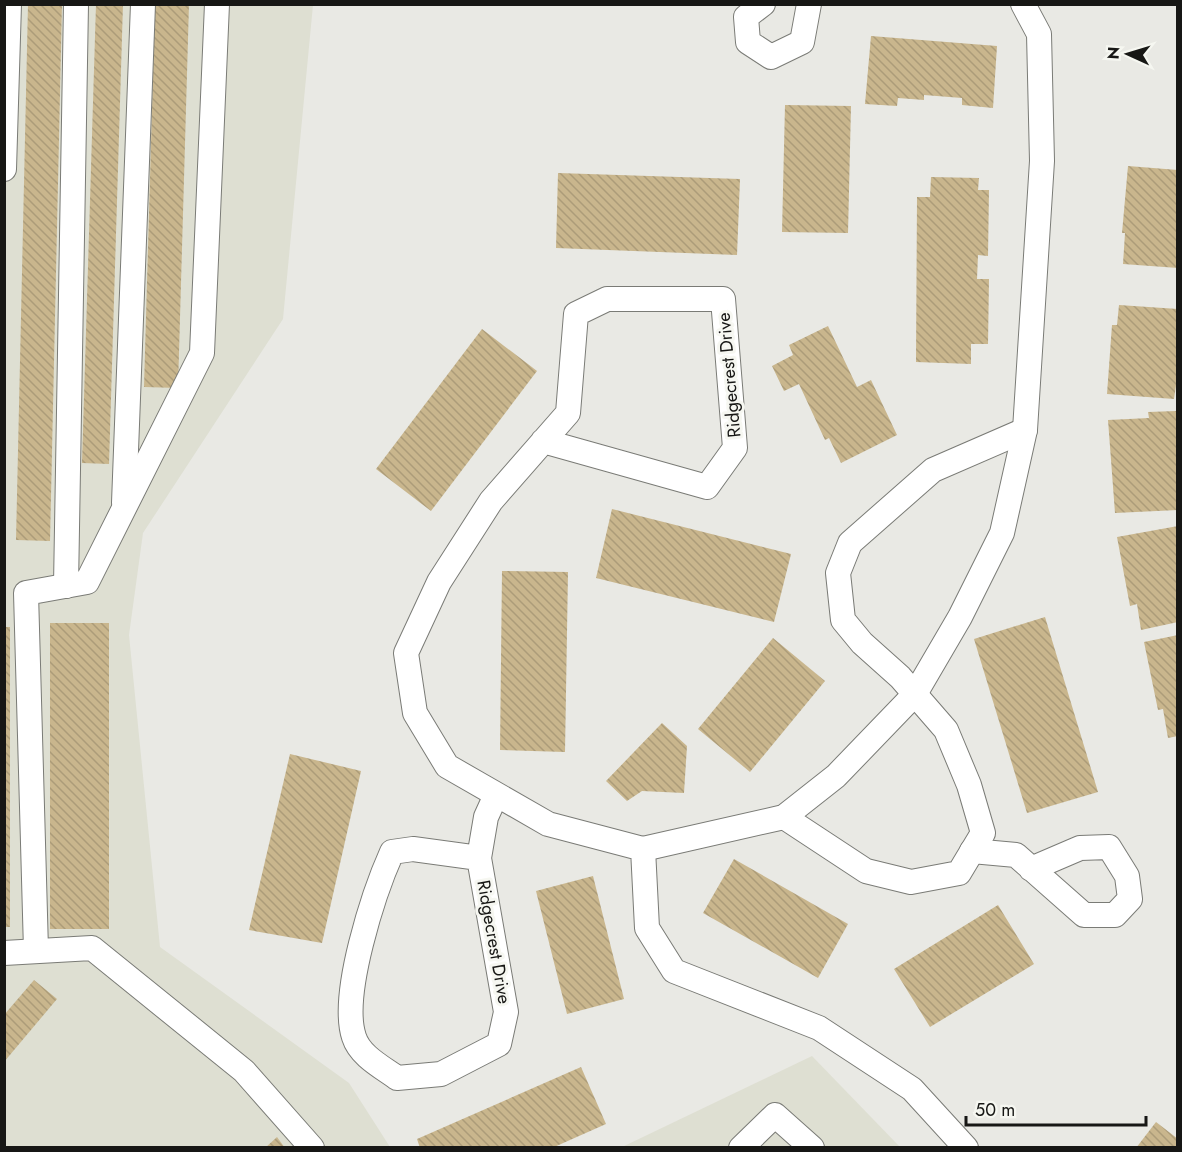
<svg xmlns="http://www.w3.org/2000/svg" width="1182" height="1152" font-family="Jost,sans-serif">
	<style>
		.built { fill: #dedfd2 }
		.building { fill: url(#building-back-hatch) }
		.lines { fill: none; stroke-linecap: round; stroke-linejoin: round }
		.minor-casing { stroke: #7a7b76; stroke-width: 26 }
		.minor { stroke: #fff; stroke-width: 24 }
		.labels { text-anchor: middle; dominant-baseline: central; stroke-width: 6; stroke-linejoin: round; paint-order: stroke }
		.street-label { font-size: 18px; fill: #171715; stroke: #f6f7f1 }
	</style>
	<defs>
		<pattern id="building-back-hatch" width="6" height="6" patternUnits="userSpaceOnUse" patternTransform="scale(1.5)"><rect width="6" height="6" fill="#c9b68d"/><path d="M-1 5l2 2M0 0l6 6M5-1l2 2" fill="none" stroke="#ac9c79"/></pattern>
	</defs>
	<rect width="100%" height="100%" fill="#e9e9e4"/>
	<g class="built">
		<path d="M5 5H313L283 319 143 533 129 635 160 947 349 1083 390 1147 5 1148Z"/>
		<path d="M812 1056 900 1147 620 1148Z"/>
	</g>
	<g class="building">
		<path d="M28 4H62L50 541 16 540Z"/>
		<path d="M96 4H123L109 464 82 463Z"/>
		<path d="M155 4H189L178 388 144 387Z"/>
		<path d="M871 36 997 46 993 108 962 105V98L924 95V100L898 98 897 106 865 104Z"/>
		<path d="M785 105 851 106 848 233 782 232Z"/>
		<path d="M1128 166 1178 170V268L1123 264 1125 233H1122Z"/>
		<path d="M558 173 740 179 737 255 556 248Z"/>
		<path d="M931 177 979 178 978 190H989L988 256 978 255 977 279H989L988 344H971V364L916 362 917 197H930Z"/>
		<path d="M1119 305 1178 309V372L1174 399 1107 394 1112 325H1117Z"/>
		<path d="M828 326 857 387 871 380 897 435 841 463 829 438 825 440 799 384 784 391 772 366 793 355 789 345Z"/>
		<path d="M482 329 537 371 431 511 376 469Z"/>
		<path d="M1176 411 1178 510 1115 513 1108 420 1149 418 1148 412Z"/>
		<path d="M612 509 791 554 774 622 596 578Z"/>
		<path d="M1178 526V622L1141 630 1137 604 1130 606 1117 537Z"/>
		<path d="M502 571 568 572 565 752 500 750Z"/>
		<path d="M1045 617 1098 792 1027 813 974 639Z"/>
		<rect x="50" y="623" width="59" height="306"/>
		<rect x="5" y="627" width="5" height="300"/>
		<path d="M1178 635V736L1168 738 1163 709 1158 710 1144 642Z"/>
		<path d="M773 638 825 681 750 772 698 729Z"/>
		<path d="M662 723 687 746 684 793 642 791 627 801 606 781Z"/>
		<path d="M290 754 361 771 322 943 249 930Z"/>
		<path d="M734 859 848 924 818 978 703 913Z"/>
		<path d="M593 876 624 999 567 1014 536 891Z"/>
		<path d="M998 905 1034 964 930 1027 894 969Z"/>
		<path d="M34 980 57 999 4 1062V1015Z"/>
		<path d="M581 1067 606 1124 552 1148H420L417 1139Z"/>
		<path d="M1156 1122 1178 1139V1148H1136Z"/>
		<path d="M277 1137 285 1148H265Z"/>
	</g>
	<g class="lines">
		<defs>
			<g id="minor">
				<path d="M763 4 746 17 748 42 771 57 802 42 809 4"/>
				<path d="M4 169 9 4"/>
				<path d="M543 441 707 487 735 448 723 299H607L576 314 568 413 491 501 439 582 406 653 415 713 447 766 548 824 643 849 647 928 674 971 819 1028 912 1089 966 1148"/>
				<path d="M124 503 143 4"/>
				<path d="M66 586 76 4"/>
				<path d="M784 817 866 871 911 882 959 873 983 833 969 785 946 730 900 677 862 643 843 620 838 573 850 543 933 470 1025 430"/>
				<path d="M643 849 784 817 836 776 915 694 960 617 1002 533 1025 430 1042 161 1039 34 1023 4"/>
				<path d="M972 851 1016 855 1084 915H1115L1130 899 1127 876 1109 847 1080 848 1031 869"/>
				<path d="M479 858 413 849 392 852C374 892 340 995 354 1037 360 1056 382 1067 397 1078L441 1074 499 1044 506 1012 479 858 486 817 496 795"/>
				<path d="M36 950 26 593 87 582 202 353 217 4"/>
				<path d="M4 953 92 948 244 1071 312 1148"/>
				<path d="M741 1148 775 1115 812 1148"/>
			</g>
		</defs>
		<use href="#minor" class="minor-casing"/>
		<use href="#minor" class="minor"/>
	</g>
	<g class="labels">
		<g class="street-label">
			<text transform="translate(729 375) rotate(-95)">Ridgecrest Drive</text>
			<text transform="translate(494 942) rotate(80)">Ridgecrest Drive</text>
		</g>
	</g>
	<rect width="1182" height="1152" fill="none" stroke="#171715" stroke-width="12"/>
	<g transform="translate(1128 54) rotate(274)" stroke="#f6f7f1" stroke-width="4.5" paint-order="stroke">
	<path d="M0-4.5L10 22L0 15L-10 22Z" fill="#171715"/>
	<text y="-9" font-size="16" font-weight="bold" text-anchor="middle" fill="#171715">N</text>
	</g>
	<path d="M966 1116v9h180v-9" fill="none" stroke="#171715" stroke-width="3"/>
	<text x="975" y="1116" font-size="18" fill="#171715" stroke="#f6f7f1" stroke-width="4.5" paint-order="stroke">50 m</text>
</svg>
